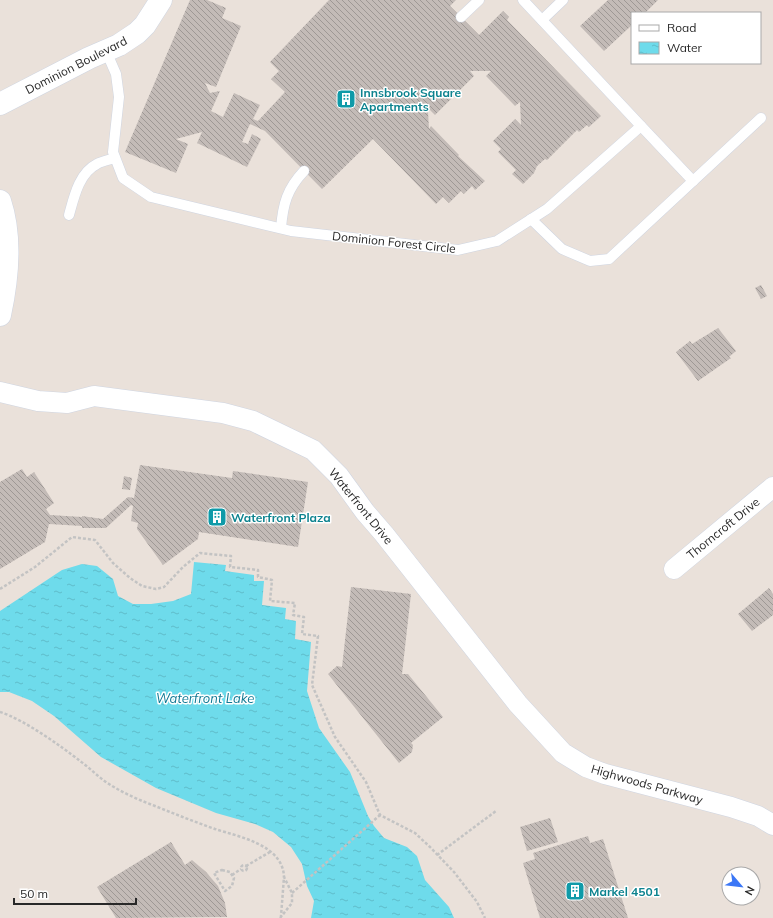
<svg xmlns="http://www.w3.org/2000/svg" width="773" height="918" font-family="Mulish,sans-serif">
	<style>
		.water { fill: url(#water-ripples) }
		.building { fill: url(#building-back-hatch) }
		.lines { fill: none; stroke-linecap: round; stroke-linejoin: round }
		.service-casing { stroke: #cfd5e1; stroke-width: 11 }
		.minor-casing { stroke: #cfd5e1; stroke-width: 21 }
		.tertiary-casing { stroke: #cfd5e1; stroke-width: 23 }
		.path { stroke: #c3c3c3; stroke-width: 2.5; stroke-dasharray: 3 2; stroke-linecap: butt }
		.service { stroke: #fff; stroke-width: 10 }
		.minor { stroke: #fff; stroke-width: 20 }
		.tertiary { stroke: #fff; stroke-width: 22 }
		.labels { text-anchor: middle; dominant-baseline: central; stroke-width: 3; stroke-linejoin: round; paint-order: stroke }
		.street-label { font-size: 12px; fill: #282828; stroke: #fff }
		.culture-label { font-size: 12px; font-weight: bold; fill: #0d838f; stroke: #fff; text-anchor: start }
		.water-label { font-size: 13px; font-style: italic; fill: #107994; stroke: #fff }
	</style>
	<defs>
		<pattern id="water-ripples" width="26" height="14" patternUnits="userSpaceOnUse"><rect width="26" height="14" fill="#6edbeb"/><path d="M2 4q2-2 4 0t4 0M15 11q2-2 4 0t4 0" fill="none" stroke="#5fbcca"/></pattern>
		<pattern id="building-back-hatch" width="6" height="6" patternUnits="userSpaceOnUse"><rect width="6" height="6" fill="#c3bbb7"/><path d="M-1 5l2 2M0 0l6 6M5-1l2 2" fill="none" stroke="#9e9895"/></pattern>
	</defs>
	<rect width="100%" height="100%" fill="#eae1da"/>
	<path class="water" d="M194 562 226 565 225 571 254 575V581H264L262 605 286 608 285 619 296 621 295 639 311 642 307 691 319 728 350 772 368 816 374 826 384 838 407 847 417 856 425 880 449 907 454 918H311L314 901 307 886 302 864 291 847 273 832 255 824 216 813 156 788 101 757 54 716 32 701 9 692H0V611L62 570 82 564 97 566 113 579 118 596 133 604H151L173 601 191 594Z"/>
	<g class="building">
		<path d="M190 0H207L226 8 222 18 241 26 216 87 205 83 210 93 220 91 211 111 223 117 234 93 260 105 253 119 258 121 285 92 271 79 279 71 270 62 329 0H456L450 6 479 35 503 11 509 17 507 20 601 116 589 127 587 125 579 132 577 130 547 160 545 159 537 166 534 173 523 184 512 174 516 170 498 152 501 149 493 141 515 119 521 125 520 102 515 106 486 76 491 71H470L474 76 435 115 430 110 428 112 429 129 431 126 459 155 458 156 485 181 475 190 472 186 464 194 461 191 449 203 443 197 436 204 373 139 322 189 265 131 250 124 242 142 248 144 252 134 261 139 247 167 197 143 202 132 176 139 188 144 176 173 125 152Z"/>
		<path d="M608 0H658L645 13H632V25L604 51 580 26Z"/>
		<path d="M761 285 767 296 761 299 755 288Z"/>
		<path d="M718 328 736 351 729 357 731 358 698 381 676 352 690 341 692 344Z"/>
		<path d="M140 465 232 478 233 471 308 482 298 547 199 532 198 539 163 565 137 529 138 523 131 521 133 506 131 505 106 528H82V526L49 524 45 542 0 569V482L22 469 27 477 34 472 54 503 46 509 50 515 82 517V516L103 519 128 497 134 498Z"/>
		<path d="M124 476 132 478 130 490 122 489Z"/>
		<path d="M351 587 411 594 402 674H408L443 717 411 743 413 745 412 752 399 763 328 674 337 666 342 667Z"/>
		<path d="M769 588 773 594V615L752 631 738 614Z"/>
		<path d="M550 818 558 842 527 851 520 827Z"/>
		<path d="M588 836 590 843 603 839 628 918H540L523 863 535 859 533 853Z"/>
		<path d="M171 842 185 865 192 860 206 872 218 886 225 903 227 917 116 918 97 887Z"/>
	</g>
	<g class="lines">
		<defs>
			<g id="service">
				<path d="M461 17 479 0"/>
				<path d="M542 20 563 0"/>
				<path d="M106 51 116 74 119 97 113 152 123 178 151 197 291 231 458 250 497 241 547 209 641 126 523 0"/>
				<path d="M641 126 693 181"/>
				<path d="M69 215C74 197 79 173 97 164 102 161 109 160 115 158"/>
				<path d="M531 219 562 249 590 261 609 259 761 118"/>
				<path d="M281 228C283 204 287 189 304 171"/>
			</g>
			<g id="minor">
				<path d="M0 392 38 401 67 403 94 396 223 413 253 421 313 450 339 476 365 512 384 534 518 704 563 753 586 767 605 774 731 807 758 816 773 825"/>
				<path d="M674 569 773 487"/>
			</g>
			<g id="tertiary">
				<path d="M0 104 89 58 119 45 137 33 145 25 161 0"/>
				<path d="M0 201C12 237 8 278 0 315"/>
			</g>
		</defs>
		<use href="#service" class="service-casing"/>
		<use href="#minor" class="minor-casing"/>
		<use href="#tertiary" class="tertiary-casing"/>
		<g class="path">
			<path d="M0 589 35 567 72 537 95 540 113 563 130 578 142 586 156 589 164 587 183 567 200 553 231 556 230 567 258 570V577L272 580 270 601 295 603 293 615 304 617 302 634 318 636 312 685 335 737 366 782 380 815 415 833 430 847 454 872 477 902 485 918"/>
			<path d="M0 712C23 719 61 746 80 761 90 768 98 777 109 784 123 793 139 800 155 806 175 814 195 822 215 829 240 837 283 845 284 877"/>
			<path d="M437 855 496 811"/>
			<circle cx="244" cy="868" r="3"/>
			<path d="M246 866 270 852"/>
			<path d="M222 870 230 872 234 878 232 886 225 891 214 873Z"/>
			<path d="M232 875 241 869"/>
			<path d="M292 893 380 815"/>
			<path d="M280 918 292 903V893L284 877 281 916"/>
		</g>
		<use href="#service" class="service"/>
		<use href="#minor" class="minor"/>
		<use href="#tertiary" class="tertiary"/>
	</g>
	<defs>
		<symbol id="building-square" viewBox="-11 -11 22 22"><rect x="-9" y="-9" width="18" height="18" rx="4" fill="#0f9aa8" stroke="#fff"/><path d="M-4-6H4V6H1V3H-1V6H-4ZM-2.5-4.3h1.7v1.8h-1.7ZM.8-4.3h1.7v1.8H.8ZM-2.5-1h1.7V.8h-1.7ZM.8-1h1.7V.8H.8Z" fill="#fff"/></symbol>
	</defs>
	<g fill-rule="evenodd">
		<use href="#building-square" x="335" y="88" width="22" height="22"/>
		<use href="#building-square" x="206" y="506" width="22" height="22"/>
		<use href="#building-square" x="564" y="880" width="22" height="22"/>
	</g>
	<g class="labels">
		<g class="street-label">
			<text transform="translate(76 65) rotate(-27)">Dominion Boulevard</text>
			<text transform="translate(394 242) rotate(6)">Dominion Forest Circle</text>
			<text transform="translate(361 506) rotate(51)">Waterfront Drive</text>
			<text transform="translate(723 528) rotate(-39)">Thorncroft Drive</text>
			<text transform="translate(647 784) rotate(16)">Highwoods Parkway</text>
		</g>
		<g class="culture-label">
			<text x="360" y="92">Innsbrook Square<tspan x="360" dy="14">Apartments</tspan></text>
			<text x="231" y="517">Waterfront Plaza</text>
			<text x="589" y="891">Markel 4501</text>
		</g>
		<g class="water-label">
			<text x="205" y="698">Waterfront Lake</text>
		</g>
	</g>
	<rect x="631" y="12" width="130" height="52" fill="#ffffff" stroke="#a9a9a9"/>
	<rect x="639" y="25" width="20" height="6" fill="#ffffff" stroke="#a9a9a9"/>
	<text x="667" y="32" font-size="12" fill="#282828">Road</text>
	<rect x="639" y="42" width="20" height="12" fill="url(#water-ripples)" stroke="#a9a9a9"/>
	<text x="667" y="52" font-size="12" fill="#282828">Water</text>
	<g transform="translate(741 886) rotate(118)"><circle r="19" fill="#ffffff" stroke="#a9a9a9"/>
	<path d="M0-3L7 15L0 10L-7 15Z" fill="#3b77f6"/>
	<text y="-6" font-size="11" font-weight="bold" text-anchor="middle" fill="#282828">N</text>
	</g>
	<path d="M14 898v6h122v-6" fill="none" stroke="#282828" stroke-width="2"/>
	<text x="20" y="898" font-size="12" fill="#282828" stroke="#ffffff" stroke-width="3" paint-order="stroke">50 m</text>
</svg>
